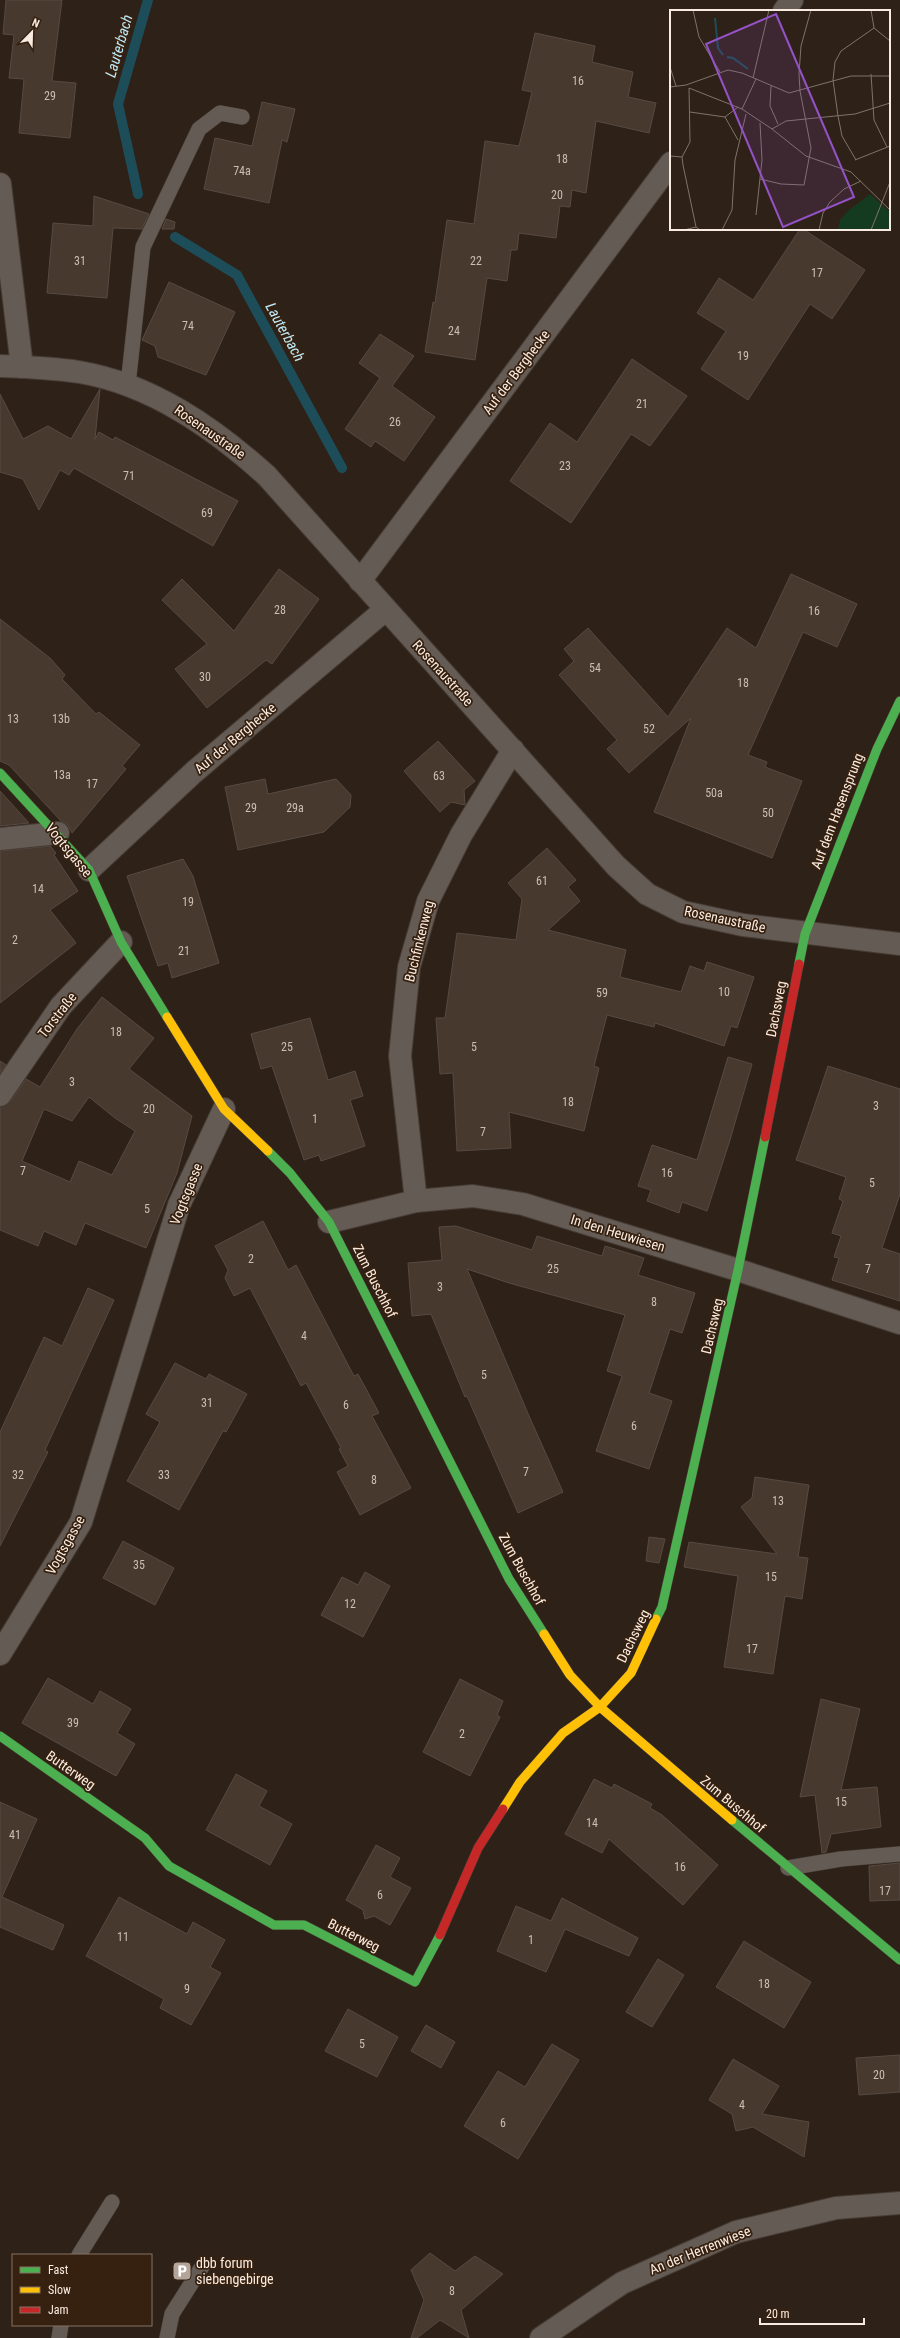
<svg xmlns="http://www.w3.org/2000/svg" width="900" height="2338" font-family="'Roboto Condensed',sans-serif">
	<style>
		.lines { fill: none; stroke-linecap: round; stroke-linejoin: round }
		.stream { stroke: #1e4d5a; stroke-width: 10 }
		.building { fill: #47392d; stroke: #564a42; fill-rule: evenodd }
		.lane-casing { stroke: #473c35; stroke-width: 16 }
		.street-casing { stroke: #473c35; stroke-width: 24 }
		.fast-casing { stroke: #473c35; stroke-width: 10 }
		.slow-casing { stroke: #473c35; stroke-width: 10 }
		.jam-casing { stroke: #473c35; stroke-width: 10 }
		.lane { stroke: #645b54; stroke-width: 15 }
		.street { stroke: #645b54; stroke-width: 22 }
		.fast { stroke: #4caf50; stroke-width: 9 }
		.slow { stroke: #ffc107; stroke-width: 9 }
		.jam { stroke: #c62828; stroke-width: 9 }
		.labels { text-anchor: middle; dominant-baseline: central; stroke-width: 3.5; stroke-linejoin: round; paint-order: stroke }
		.number-label { font-size: 12px; fill: #cdbeb3 }
		.street-label { font-size: 14px; fill: #faebe0; stroke: #362110 }
		.poi-label { font-size: 14px; fill: #faebe0; stroke: #362110; text-anchor: start }
		.water-label { font-size: 15px; font-style: italic; fill: #bdecfd; stroke: #362110 }
		.inset-river { fill: none; stroke: #1e4d5a; stroke-width: 2 }
		.inset-road { fill: none; stroke: #807268; stroke-width: 1 }
		.view { fill: #9452c6; fill-opacity: 0.15; stroke: #9452c6; stroke-width: 2 }
		.inset-edge { fill: none; stroke: #faebe0; stroke-width: 2 }
	</style>
	<rect width="100%" height="100%" fill="#2e2218"/>
	<g class="lines">
		<g class="stream">
			<path d="M138 194 118 104 148 0"/>
			<path d="M175 237 237 275 342 468"/>
		</g>
	</g>
	<g class="building">
		<path d="M6 0H62L52 81 76 83 70 138 19 133 24 79 9 78 14 35 3 34Z"/>
		<path d="M535 33 595 46 592 62 633 72 628 97 656 103 649 133 596 121 586 193 572 190 570 207 560 206 556 238 519 233 517 250H511L507 281 487 278 475 360 425 352 433 302 435 303 447 220 474 224 485 141 519 146 532 92 522 90Z"/>
		<path d="M262 102 295 109 287 142 282 140 269 203 204 189 215 138 252 146Z"/>
		<path d="M94 196 149 214 142 229 113 228 107 298 47 293 53 223 93 226Z"/>
		<path d="M166 219 175 222 174 229H162Z"/>
		<path d="M800 229H803L865 270 832 319 810 304 748 400 701 369 726 331 697 313 719 278 753 300Z"/>
		<path d="M169 282 235 312 206 375 158 357 155 346 142 340Z"/>
		<path d="M380 334 414 356 392 386 435 417 404 461 375 441 371 447 345 429 380 378 359 363Z"/>
		<path d="M632 359 687 396 650 446 631 434 571 523 510 481 550 423 577 442Z"/>
		<path d="M100 389 95 439 99 432 113 440 115 437 238 501 213 546 74 468 69 475 60 470 39 510 23 479 0 472V394L23 439 48 426 71 439Z"/>
		<path d="M279 569 319 599 272 664 266 660 207 708 175 669 207 644 162 600 182 579 234 631Z"/>
		<path d="M791 574 857 604 837 647 803 632 748 755 767 762 765 767 802 781 772 858 654 812 691 718 629 773 607 749 617 740 559 675 574 661 564 649 588 628 668 717 727 628 756 648Z"/>
		<path d="M0 619 50 658 65 675 62 679 96 714 99 712 140 745 122 766 126 769 72 833 68 825 61 821 9 765 0 761Z"/>
		<path d="M438 741 475 781 464 790 465 805 451 802 440 812 404 771Z"/>
		<path d="M265 779 268 794 336 779 351 795 350 807 324 832 238 850 225 787Z"/>
		<path d="M0 791 29 823 0 826Z"/>
		<path d="M50 846 56 853 54 855 78 891 50 910 76 943 0 1003V851Z"/>
		<path d="M547 848 576 880 568 887 580 901 548 930 626 950 620 977 681 992 690 966 704 971 707 962 754 977 737 1028 731 1026 724 1046 655 1023 654 1027 607 1015 594 1066 599 1068 584 1131 509 1112 511 1148 457 1151 453 1073 440 1074 436 1018H445L457 933 516 940 522 899 508 883Z"/>
		<path d="M183 859 193 876 219 963 172 978 168 963 158 966 127 876Z"/>
		<path d="M102 997 154 1038 129 1069 192 1116 177 1173 146 1248 85 1223 76 1245 44 1231 38 1246 0 1230V1107L10 1102 26 1079 40 1087 77 1029ZM89 1097 115 1118 135 1131 112 1175 79 1161 70 1182 22 1161 44 1109 72 1121Z"/>
		<path d="M310 1018 328 1080 355 1071 363 1096 350 1100 365 1146 321 1161 319 1155 304 1160 272 1066 261 1069 251 1034Z"/>
		<path d="M728 1057 752 1064 730 1140 707 1211 682 1202 679 1213 647 1201 651 1190 638 1186 652 1145 697 1160Z"/>
		<path d="M0 1061 6 1065 0 1073Z"/>
		<path d="M828 1066 900 1089V1194L882 1248 900 1254V1301L832 1280 839 1258 834 1257 841 1236 832 1233 843 1201 839 1199 846 1177 796 1160Z"/>
		<path d="M263 1221 288 1270 296 1265 354 1376 358 1374 379 1413 372 1416 411 1488 360 1515 337 1472 348 1466 339 1449 341 1448 306 1383 301 1386 250 1288 234 1296 225 1278 228 1270 215 1246Z"/>
		<path d="M456 1226 532 1250 537 1236 602 1256 605 1246 644 1258 638 1275 695 1293 682 1333 670 1329 649 1393 672 1401 649 1469 596 1451 622 1376 607 1371 625 1315 509 1283 467 1269 529 1416 563 1492 518 1513 467 1396 465 1397 431 1314 412 1316 408 1263 442 1260 439 1227Z"/>
		<path d="M88 1288 114 1300 45 1450 48 1452 0 1546V1432L44 1337 62 1346Z"/>
		<path d="M175 1363 206 1379 209 1374 247 1394 226 1432 223 1431 179 1510 127 1481 160 1422 146 1414Z"/>
		<path d="M755 1477 809 1485 798 1557 808 1558 802 1599 785 1596 773 1674 724 1667 738 1576 684 1567 689 1542 777 1554 741 1507 752 1498Z"/>
		<path d="M649 1537 665 1539 659 1563 646 1561Z"/>
		<path d="M123 1541 174 1568 155 1605 103 1578Z"/>
		<path d="M365 1572 390 1586 363 1637 321 1615 342 1577 358 1585Z"/>
		<path d="M48 1678 93 1704 100 1691 131 1709 117 1733 135 1744 116 1776 22 1723Z"/>
		<path d="M460 1679 503 1701 497 1715 500 1717 470 1776 423 1752Z"/>
		<path d="M821 1699 860 1709 841 1790 877 1787 881 1827 831 1834 826 1852 822 1853 815 1795 800 1797Z"/>
		<path d="M236 1774 267 1791 259 1806 292 1824 270 1865 206 1830Z"/>
		<path d="M594 1779 612 1788 614 1784 652 1804 650 1808 662 1815 718 1865 683 1905 609 1839 602 1853 565 1834Z"/>
		<path d="M0 1802 37 1819 2 1897 64 1925 53 1950 0 1927Z"/>
		<path d="M376 1845 400 1858 390 1877 411 1888 390 1925 374 1916 365 1919 363 1910 346 1900Z"/>
		<path d="M900 1863V1900L870 1901 869 1866Z"/>
		<path d="M119 1897 187 1934 193 1922 225 1940 210 1967 221 1973 191 2025 160 2008 164 1999 86 1956Z"/>
		<path d="M562 1898 638 1938 629 1956 565 1929 546 1972 497 1951 516 1906 551 1921Z"/>
		<path d="M744 1941 811 1982 784 2028 716 1987Z"/>
		<path d="M658 1959 684 1975 652 2027 626 2012Z"/>
		<path d="M348 2009 398 2037 377 2077 325 2051Z"/>
		<path d="M426 2025 455 2042 441 2068 411 2051Z"/>
		<path d="M552 2044 579 2060 518 2159 464 2126 498 2071 525 2087Z"/>
		<path d="M900 2055V2092L859 2095 856 2058Z"/>
		<path d="M733 2059 779 2086 762 2114 809 2122 804 2157 753 2127 736 2131 732 2114 709 2100Z"/>
		<path d="M430 2253 455 2271 475 2256 503 2274 461 2310 469 2338 440 2320 417 2338H411L424 2300 411 2270Z"/>
	</g>
	<g class="lines">
		<defs>
			<g id="lane">
				<path d="M128 385 143 247 199 129 220 113 242 117"/>
				<path d="M788 1868 841 1859 900 1854"/>
				<path d="M79 2255 112 2202"/>
				<path d="M59 2338 61 2325"/>
				<path d="M167 2338 172 2314 203 2265"/>
			</g>
			<g id="street">
				<path d="M784 11 792 0"/>
				<path d="M0 184 22 367"/>
				<path d="M0 366C26 367 53 368 79 372 151 384 214 428 267 476L616 866 647 894 683 912 743 925 900 944"/>
				<path d="M360 581 671 163"/>
				<path d="M0 839 58 833"/>
				<path d="M89 870 194 772 385 610"/>
				<path d="M0 1095 61 1006 121 942"/>
				<path d="M416 1201 400 1056 409 967 428 901 461 835 513 750"/>
				<path d="M329 1222 416 1201 473 1196 523 1204 738 1270 900 1323"/>
				<path d="M0 1654 81 1522 179 1205 224 1109"/>
				<path d="M541 2338 622 2283 736 2232 836 2208 900 2203"/>
			</g>
			<g id="fast">
				<path d="M0 773 89 870 121 942 167 1017"/>
				<path d="M799 964 805 934 877 749 900 701"/>
				<path d="M268 1151 290 1173 329 1222 509 1579 544 1634"/>
				<path d="M656 1619 662 1607 738 1270 765 1137"/>
				<path d="M0 1736 145 1838 169 1866 274 1925H304L415 1982 440 1935"/>
				<path d="M732 1820 900 1960"/>
			</g>
			<g id="slow">
				<path d="M167 1017 224 1109 268 1151"/>
				<path d="M544 1634 570 1675 600 1707 732 1820"/>
				<path d="M503 1809 520 1782 563 1733 600 1707 631 1673 656 1619"/>
			</g>
			<g id="jam">
				<path d="M765 1137 799 964"/>
				<path d="M440 1935 478 1848 503 1809"/>
			</g>
		</defs>
		<use href="#lane" class="lane-casing"/>
		<use href="#street" class="street-casing"/>
		<use href="#fast" class="fast-casing"/>
		<use href="#slow" class="slow-casing"/>
		<use href="#jam" class="jam-casing"/>
		<use href="#lane" class="lane"/>
		<use href="#street" class="street"/>
		<use href="#fast" class="fast"/>
		<use href="#slow" class="slow"/>
		<use href="#jam" class="jam"/>
	</g>
	<defs>
		<symbol id="parking-square" viewBox="-11 -11 22 22"><rect x="-9" y="-9" width="18" height="18" rx="4" fill="#b3a59a" stroke="#362110"/><path d="M-3.5-5.5H1a3.5 3.5 0 0 1 0 7H-1V5.5H-3.5ZM-1-3.4V-.6H.8a1.4 1.4 0 0 0 0-2.8Z" fill="#fff"/></symbol>
	</defs>
	<g fill-rule="evenodd">
		<use href="#parking-square" x="171" y="2260" width="22" height="22"/>
	</g>
	<g class="labels">
		<g class="number-label">
			<text x="578" y="81">16</text>
			<text x="50" y="96">29</text>
			<text x="562" y="159">18</text>
			<text x="242" y="171">74a</text>
			<text x="557" y="195">20</text>
			<text x="80" y="261">31</text>
			<text x="476" y="261">22</text>
			<text x="817" y="273">17</text>
			<text x="188" y="326">74</text>
			<text x="454" y="331">24</text>
			<text x="743" y="356">19</text>
			<text x="642" y="404">21</text>
			<text x="395" y="422">26</text>
			<text x="565" y="466">23</text>
			<text x="129" y="476">71</text>
			<text x="207" y="513">69</text>
			<text x="280" y="610">28</text>
			<text x="814" y="611">16</text>
			<text x="595" y="668">54</text>
			<text x="205" y="677">30</text>
			<text x="743" y="683">18</text>
			<text x="13" y="719">13</text>
			<text x="61" y="719">13b</text>
			<text x="649" y="729">52</text>
			<text x="62" y="775">13a</text>
			<text x="439" y="776">63</text>
			<text x="92" y="784">17</text>
			<text x="714" y="793">50a</text>
			<text x="251" y="808">29</text>
			<text x="295" y="808">29a</text>
			<text x="768" y="813">50</text>
			<text x="542" y="881">61</text>
			<text x="38" y="889">14</text>
			<text x="188" y="902">19</text>
			<text x="15" y="940">2</text>
			<text x="184" y="951">21</text>
			<text x="724" y="992">10</text>
			<text x="602" y="993">59</text>
			<text x="116" y="1032">18</text>
			<text x="287" y="1047">25</text>
			<text x="474" y="1047">5</text>
			<text x="72" y="1082">3</text>
			<text x="568" y="1102">18</text>
			<text x="876" y="1106">3</text>
			<text x="149" y="1109">20</text>
			<text x="315" y="1119">1</text>
			<text x="483" y="1132">7</text>
			<text x="23" y="1171">7</text>
			<text x="667" y="1173">16</text>
			<text x="872" y="1183">5</text>
			<text x="147" y="1209">5</text>
			<text x="251" y="1259">2</text>
			<text x="553" y="1269">25</text>
			<text x="868" y="1269">7</text>
			<text x="440" y="1287">3</text>
			<text x="654" y="1302">8</text>
			<text x="304" y="1336">4</text>
			<text x="484" y="1375">5</text>
			<text x="207" y="1403">31</text>
			<text x="346" y="1405">6</text>
			<text x="634" y="1426">6</text>
			<text x="526" y="1472">7</text>
			<text x="18" y="1475">32</text>
			<text x="164" y="1475">33</text>
			<text x="374" y="1480">8</text>
			<text x="778" y="1501">13</text>
			<text x="139" y="1565">35</text>
			<text x="771" y="1577">15</text>
			<text x="350" y="1604">12</text>
			<text x="752" y="1649">17</text>
			<text x="73" y="1723">39</text>
			<text x="462" y="1734">2</text>
			<text x="841" y="1802">15</text>
			<text x="592" y="1823">14</text>
			<text x="15" y="1835">41</text>
			<text x="680" y="1867">16</text>
			<text x="885" y="1891">17</text>
			<text x="380" y="1895">6</text>
			<text x="123" y="1937">11</text>
			<text x="531" y="1940">1</text>
			<text x="764" y="1984">18</text>
			<text x="187" y="1989">9</text>
			<text x="362" y="2044">5</text>
			<text x="879" y="2075">20</text>
			<text x="742" y="2105">4</text>
			<text x="503" y="2123">6</text>
			<text x="452" y="2291">8</text>
		</g>
		<g class="street-label">
			<text transform="translate(516 372) rotate(-53)">Auf der Berghecke</text>
			<text transform="translate(210 432) rotate(35)">Rosenaustraße</text>
			<text transform="translate(443 673) rotate(48)">Rosenaustraße</text>
			<text transform="translate(235 738) rotate(-40)">Auf der Berghecke</text>
			<text transform="translate(837 811) rotate(-69)">Auf dem Hasensprung</text>
			<text transform="translate(69 850) rotate(51)">Vogtsgasse</text>
			<text transform="translate(725 919) rotate(12)">Rosenaustraße</text>
			<text transform="translate(419 941) rotate(-76)">Buchfinkenweg</text>
			<text transform="translate(776 1009) rotate(-79)">Dachsweg</text>
			<text transform="translate(57 1015) rotate(-52)">Torstraße</text>
			<text transform="translate(186 1194) rotate(-68)">Vogtsgasse</text>
			<text transform="translate(618 1233) rotate(17)">In den Heuwiesen</text>
			<text transform="translate(375 1281) rotate(63)">Zum Buschhof</text>
			<text transform="translate(712 1326) rotate(-77)">Dachsweg</text>
			<text transform="translate(65 1545) rotate(-61)">Vogtsgasse</text>
			<text transform="translate(522 1569) rotate(61)">Zum Buschhof</text>
			<text transform="translate(633 1636) rotate(-64)">Dachsweg</text>
			<text transform="translate(71 1770) rotate(35)">Butterweg</text>
			<text transform="translate(733 1804) rotate(40)">Zum Buschhof</text>
			<text transform="translate(354 1935) rotate(27)">Butterweg</text>
			<text transform="translate(700 2250) rotate(-22)">An der Herrenwiese</text>
		</g>
		<g class="poi-label">
			<text x="196" y="2263">dbb forum<tspan x="196" dy="16">siebengebirge</tspan></text>
		</g>
		<g class="water-label">
			<text transform="translate(119 46) rotate(-74)">Lauterbach</text>
			<text transform="translate(285 332) rotate(61)">Lauterbach</text>
		</g>
	</g>
	<g transform="translate(670 10)">
		<rect width="220" height="220" fill="#2e2218"/>
		<path d="M200 184 220 202V220H168L170 210 178 201Z" fill="#143b1f"/>
		<path class="inset-river" d="M45 8 48 38 53 45M57 47 63 48 78 59"/>
		<path class="inset-road" d="M23 0 29 27 50 62M201 0 204 18 220 31M0 57 6 76M201 64 204 110 217 137M83 68 99 0M101 76 100 96 108 114M0 77 16 75 58 60 72 63 119 83 181 66H220M19 78 72 99 102 119 136 146 181 162 220 200M19 78 20 132 12 147 13 155 26 217 30 220M68 97 55 107 68 130M72 99 86 69M20 102 55 107M102 119 116 111 185 104 220 93M0 146 12 147M185 150 220 136M186 150 172 126 168 106 163 70 165 52 171 41 204 18M90 169 111 174 134 175 141 138 130 81 129 64 131 36 141 0M86 205 92 150 90 113M14 220 26 217M52 220 62 200 65 150 76 104M149 220 153 203 160 192 174 179 191 171M201 220 220 172"/>
		<path class="view" d="M106 4 184 187 113 217 36 34Z"/>
		<rect width="220" height="220" class="inset-edge"/>
	</g>
	<rect x="12" y="2254" width="140" height="72" fill="#362110" stroke="#847263"/>
	<rect x="20" y="2267" width="20" height="6" fill="#4caf50" stroke="#847263"/>
	<text x="48" y="2274" font-size="12" fill="#faebe0">Fast</text>
	<rect x="20" y="2287" width="20" height="6" fill="#ffc107" stroke="#847263"/>
	<text x="48" y="2294" font-size="12" fill="#faebe0">Slow</text>
	<rect x="20" y="2307" width="20" height="6" fill="#c62828" stroke="#847263"/>
	<text x="48" y="2314" font-size="12" fill="#faebe0">Jam</text>
	<g transform="translate(32 32) rotate(23)" stroke="#362110" stroke-width="3" paint-order="stroke">
	<path d="M0-3L7 15L0 10L-7 15Z" fill="#faebe0"/>
	<text y="-6" font-size="11" font-weight="bold" text-anchor="middle" fill="#faebe0">N</text>
	</g>
	<path d="M760 2318v6h104v-6" fill="none" stroke="#faebe0" stroke-width="2"/>
	<text x="766" y="2318" font-size="12" fill="#faebe0" stroke="#362110" stroke-width="3" paint-order="stroke">20 m</text>
</svg>
